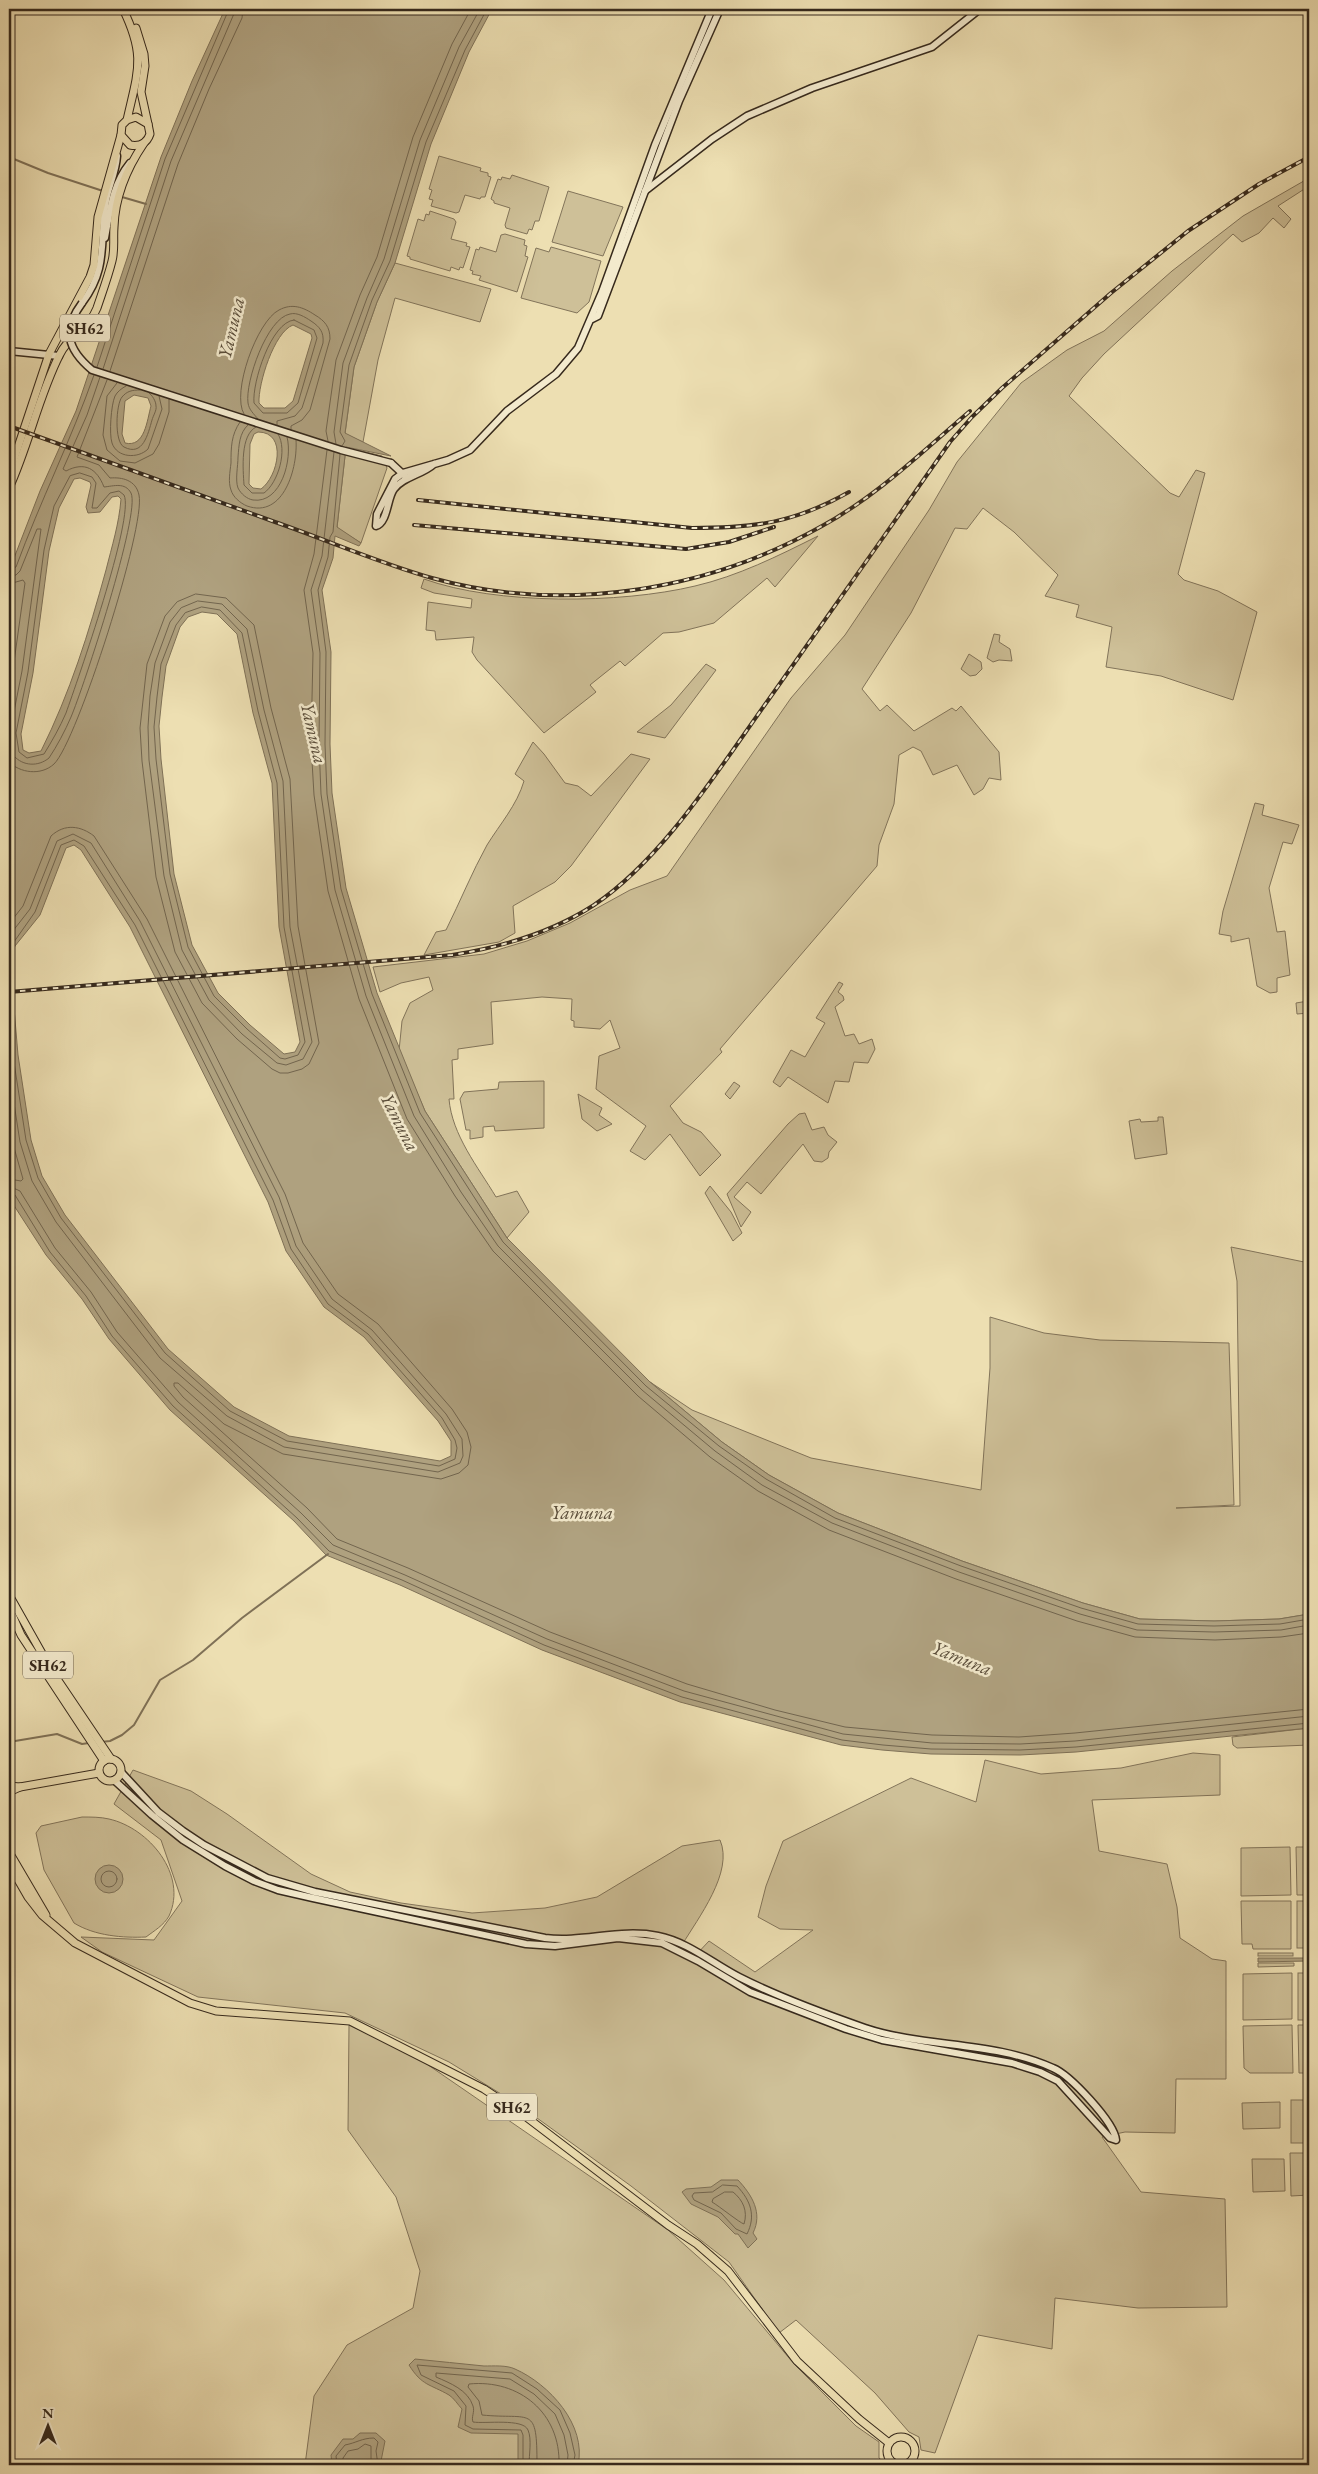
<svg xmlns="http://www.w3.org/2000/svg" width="1318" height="2474" font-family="'EB Garamond',serif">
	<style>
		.green { fill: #cec098; stroke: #82745a }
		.water { fill: #afa17f; stroke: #7f7157; fill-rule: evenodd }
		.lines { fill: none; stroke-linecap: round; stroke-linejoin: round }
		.shore { stroke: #72654e; stroke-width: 1 }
		.stream { stroke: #7f7157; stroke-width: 2 }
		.secondary-casing { stroke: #36291c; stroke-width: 9 }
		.primary-casing { stroke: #36291c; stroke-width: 9 }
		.secondary { stroke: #f3eacd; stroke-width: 6 }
		.primary { stroke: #eddfb2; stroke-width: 7 }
		.rail-casing { stroke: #36291c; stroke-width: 4 }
		.rail { stroke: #f3eacd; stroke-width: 2; stroke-dasharray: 5.5; stroke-linecap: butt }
		.secondary-bridge-casing { stroke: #36291c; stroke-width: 9; stroke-linecap: butt }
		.secondary-bridge { stroke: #f3eacd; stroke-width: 6 }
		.labels { text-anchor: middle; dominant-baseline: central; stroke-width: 5; stroke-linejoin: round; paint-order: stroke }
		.shield { fill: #f3eacd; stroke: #6f6351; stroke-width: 1 }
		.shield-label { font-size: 16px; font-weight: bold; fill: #36291c }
		.water-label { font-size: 19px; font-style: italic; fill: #5a4d3a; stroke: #f3eacd }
	</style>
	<rect width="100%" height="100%" fill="#eddfb2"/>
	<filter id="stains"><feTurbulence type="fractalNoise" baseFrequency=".004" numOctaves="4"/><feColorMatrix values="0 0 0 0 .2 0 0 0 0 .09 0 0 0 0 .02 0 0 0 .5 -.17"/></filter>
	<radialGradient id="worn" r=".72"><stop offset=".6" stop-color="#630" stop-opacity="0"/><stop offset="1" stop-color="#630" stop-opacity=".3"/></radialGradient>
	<g class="green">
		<path d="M439 156 481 168 480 171 488 173V176L491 177 485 197H481L480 199 465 195 459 212 456 213 431 206 433 200 429 199 432 190 429 189Z"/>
		<path d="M512 175 549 187 539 221H535L532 230 529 229 527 234 506 228 505 225 510 208 494 203V201L491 199 498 179 501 180 502 177 510 179Z"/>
		<path d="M1309 178V186L1278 206 1291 219 1284 228 1273 218 1259 233 1242 242 1233 234 1104 354 1082 378 1069 396 1170 493 1179 497 1196 470 1205 473 1178 574 1184 580 1218 591 1257 612 1233 700 1161 676 1106 667 1112 627 1076 617 1079 605 1045 596 1058 575 1014 532 983 508 967 529 955 528 911 613 862 689 880 711 887 705 914 731 952 708 956 711 961 706 999 752 1001 780 989 778 983 789 974 795 957 765 933 775 921 751 913 747 899 755 894 804 879 845 877 866 720 1049 722 1052 670 1106 683 1123 701 1132 721 1155 700 1176 670 1134 645 1160 630 1151 646 1126 596 1089 599 1056 620 1048 610 1020 600 1029 574 1027V1021L571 1020 572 999 542 997 491 1002 493 1044 458 1049V1059L452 1060 454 1099H449C452 1135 478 1167 496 1197L517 1191 529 1212 507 1238 425 1111 399 1051 402 1021 410 1003 433 990 429 977 401 983 380 992 373 967 484 954 527 941 570 923 630 890 667 876 791 698 845 635 929 510 957 462 1021 383 1067 350 1104 331 1172 271 1243 216Z"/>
		<path d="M568 191 623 207 603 256 552 242Z"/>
		<path d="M430 211 454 219 456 222 451 239 467 243 466 246 470 247 463 268 460 267 459 270 451 267 450 271 410 259V257L407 256 418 219 424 221 426 214 429 215Z"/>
		<path d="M505 234 525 240 524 245 527 246 525 256 528 257 517 292 479 280 481 276 472 274 473 271 470 270 476 249 479 250 480 247 496 252 501 235Z"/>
		<path d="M551 247 601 261 589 302 577 313 521 298 536 248 549 252Z"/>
		<path d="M395 263 491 289 480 322 395 298 378 360 363 442 345 434 354 367 377 302Z"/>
		<path d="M346 447 382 456 387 468 361 543 337 528Z"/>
		<path d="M818 536 775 587 767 578 714 623 679 632 663 633 625 666 620 661 590 685 596 692 544 733 477 660 472 652 474 637 436 640 435 631 426 630 428 602 471 608 472 599 434 593 421 588 424 579C496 605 620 604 695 586 738 576 778 556 818 536Z"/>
		<path d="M994 634 1000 635 999 642 1010 649 1012 661 999 660 993 662 987 658Z"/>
		<path d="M969 654 981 662 982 669 976 675 970 676 961 669Z"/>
		<path d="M706 664 716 670 665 738 637 732 671 705Z"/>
		<path d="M533 742 544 754 565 783 578 786 591 796 631 754 650 759 571 866 555 882 513 906 515 933 499 942 424 955 436 932 446 930C460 902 472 872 487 845 500 824 517 805 524 781L515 774Z"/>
		<path d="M1255 803 1264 805 1262 815 1299 825 1292 844 1283 842 1269 888 1277 932 1285 931 1290 975 1277 978V992L1270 993 1257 986 1249 938 1231 942V936L1219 934 1223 911Z"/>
		<path d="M839 982 843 984 838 992 843 996 844 1000 835 1007 845 1036 854 1034 859 1044 872 1039 875 1049 868 1063 854 1062 849 1082 835 1081 828 1103 788 1077 780 1087 773 1082 791 1050 805 1057 825 1023 816 1018Z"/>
		<path d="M1308 993H1309V1013L1297 1014 1296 1003 1308 1001Z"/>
		<path d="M544 1081V1128L495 1131 494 1126 483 1127V1137L470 1139V1130H466L460 1099 464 1092 498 1089 499 1082Z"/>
		<path d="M734 1082 740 1086 730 1099 725 1094Z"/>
		<path d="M578 1094 602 1108 599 1115 612 1124 597 1131 582 1119Z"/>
		<path d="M805 1113 812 1130 824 1127 828 1135 837 1142 829 1152 828 1158 822 1162 814 1161 803 1144 761 1194 747 1182 734 1197 751 1212 741 1227 727 1194 788 1124 799 1114Z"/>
		<path d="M1158 1117H1163L1167 1154 1135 1159 1129 1121 1140 1119 1141 1122 1158 1121Z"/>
		<path d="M710 1186 731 1212 742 1233 733 1241 705 1193Z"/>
		<path d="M1231 1247 1309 1263V1614L1279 1619 1214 1621 1140 1619 1083 1603 962 1561 838 1513 769 1475 722 1442 650 1382 692 1410 811 1458 981 1490 990 1368V1317L1044 1333 1100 1340 1229 1343 1234 1505 1176 1508 1240 1506 1237 1281Z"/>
		<path d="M1309 1728V1745L1237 1748 1233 1745 1232 1737Z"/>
		<path d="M1193 1753 1220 1755V1795L1092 1800 1099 1851 1167 1864 1177 1907 1180 1938 1212 1959 1226 1961V2079H1176L1175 2133 1125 2132 1102 2137 1141 2192 1225 2199 1227 2307 1138 2308 1055 2298 1052 2349 978 2335 935 2453 921 2450 919 2437 909 2432 875 2393 796 2320 779 2333 729 2262 631 2186 519 2105 449 2062 345 2013 198 1997 102 1952 81 1937 154 1940 182 1901 161 1840 114 1804 133 1770 191 1791 227 1814 311 1874 350 1892 401 1903 472 1913 545 1908 597 1897 682 1846 720 1840C734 1872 698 1918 682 1945L694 1957 709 1941 755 1972 813 1930 780 1929 758 1917 766 1886 783 1841 911 1778 976 1802 985 1760 1041 1774 1121 1768Z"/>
		<path d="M82 1817C91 1817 101 1817 109 1819 149 1828 188 1875 169 1916 164 1925 154 1931 146 1937 123 1938 95 1936 74 1923L44 1870 36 1833 41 1826Z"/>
		<path d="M1290 1847 1291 1895 1241 1896V1848Z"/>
		<path d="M1296 1847H1309V1895H1297Z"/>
		<path d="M1241 1901H1291V1949H1253L1252 1944H1242Z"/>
		<rect x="1297" y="1901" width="12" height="47"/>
		<rect x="1258" y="1953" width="35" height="3"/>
		<path d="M1258 1963H1294V1966L1258 1967Z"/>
		<path d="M1292 1973V2019L1243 2020V1974Z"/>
		<rect x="1298" y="1973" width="11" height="47"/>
		<path d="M349 2025 418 2058 668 2230 724 2280 794 2364 856 2426 879 2442V2458L887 2465H305L314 2396 347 2345 413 2308 420 2271 396 2197 348 2130Z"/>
		<path d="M1292 2025 1293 2073H1250L1244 2068 1243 2026Z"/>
		<path d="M1298 2025H1309V2073H1299Z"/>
		<rect x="1291" y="2100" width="18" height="43"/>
		<path d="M1280 2102V2128L1243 2129 1242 2103Z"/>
		<path d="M1290 2153H1309V2195L1291 2196Z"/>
		<path d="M1252 2159H1284L1285 2191 1253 2192Z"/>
	</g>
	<g class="water">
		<path d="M225 9H492L469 52 431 144 395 263 377 302 354 367 345 433 391 456 346 447 337 527 361 543 359 546 335 536 333 558 322 590 331 652 330 744 332 793 346 888 377 993 425 1111 507 1238 650 1382 722 1442 769 1475 838 1513 962 1561 1083 1603 1140 1619 1214 1621 1279 1619 1309 1614V1728L1076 1752 1020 1755 931 1754 882 1750 841 1745 680 1702 542 1650 400 1585 326 1555 294 1521 170 1410 109 1339 82 1299 46 1255 13 1204 9 1192V571L40 491 76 411 161 157 192 81ZM293 325 311 334 312 338 293 401 285 408H264L259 403C258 384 274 332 293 325ZM134 395 148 398 151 406C147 420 145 448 125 443L122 434 125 401ZM258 432C288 432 278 477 261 489L253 488 249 484 250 444 254 434ZM80 478 90 482 91 485 86 507 88 513 100 512 112 497 118 496 121 499C119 524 112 546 106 570 89 632 70 693 41 751L29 753 23 750 21 734 33 673 49 551 59 508 74 479ZM202 612 217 614 237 634 253 713 272 783 279 927 300 1042 295 1052 284 1054 250 1025 218 993 192 945 174 874 161 759 159 726 162 697 166 666 180 627 188 617ZM74 845 81 850 130 927 268 1202 286 1251 324 1307 364 1337 438 1421 451 1441V1456L440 1461 289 1436 234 1407 168 1349 65 1215 42 1176 31 1140 18 1055 10 961 15 946 40 915 66 848Z"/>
		<circle cx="109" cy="1879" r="14"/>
		<path d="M1258 1958H1309V1961L1258 1962Z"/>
		<path d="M721 2180H738C752 2195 763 2213 753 2233L757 2239 748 2248 738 2234H735L718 2217 691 2204 682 2192 686 2189 711 2187Z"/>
		<path d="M415 2359C438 2361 461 2364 484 2366 493 2366 507 2365 515 2369 549 2384 587 2425 578 2465H518V2434L471 2433 458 2427 462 2409C458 2405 454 2398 449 2395 430 2384 422 2386 409 2365Z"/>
		<path d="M360 2433H376L385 2441 381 2461 385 2465H332L331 2455 343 2439H353Z"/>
	</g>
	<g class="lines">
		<g class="shore">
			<path d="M294 320 314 330 317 338 298 403 287 413H263L254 403C252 383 271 322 294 320Z"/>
			<path d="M97 367 165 159 229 9"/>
			<path d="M103 369 171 161 236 9"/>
			<path d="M110 371 178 164 209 89 242 18 243 9"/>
			<path d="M117 383 107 396 103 435 107 450 120 461 135 463 153 454 159 444 169 412V399"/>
			<path d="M126 386C122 388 117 392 115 396 111 405 109 434 112 443 117 458 138 459 148 449L162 409 159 396"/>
			<path d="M140 390C132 390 127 391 122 397 116 404 114 442 124 447 143 457 148 434 152 420 153 416 157 410 156 406 156 401 152 395 149 393"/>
			<path d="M244 414C231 393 257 321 279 310 292 303 303 307 315 315 325 321 330 327 330 339L310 410 302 420 291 426V429"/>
			<path d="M258 419C254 414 249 410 248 403 245 382 267 318 290 314 297 312 305 317 311 321 320 327 324 332 323 343L302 408 295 416 277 421V425"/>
			<path d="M240 422C231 435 231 448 231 463 230 472 228 482 231 490 233 497 240 503 247 506 284 519 298 467 296 440"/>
			<path d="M248 425C239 433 239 446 238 457 238 466 235 480 238 488 241 494 247 499 253 500 281 504 293 459 287 437"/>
			<path d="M256 427C240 435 243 469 244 485L252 493H264C278 483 288 450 278 434"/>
			<path d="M328 441 326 431 336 360 360 295 377 257 413 137 452 44 471 9"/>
			<path d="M336 444 334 432 343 363 367 298 384 259 420 140 459 47 480 9"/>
			<path d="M342 446 345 441 340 432 349 365 372 300 390 261 426 142 465 50 487 9"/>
			<path d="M327 450 314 554 304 590 313 653 311 744 314 795 328 891 359 999 407 1119 455 1196 493 1251 638 1396 710 1457 758 1491 829 1530 956 1579 1077 1621 1135 1637 1215 1640 1281 1637 1309 1633"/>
			<path d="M334 452 322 556 311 590 320 653 319 744 321 794 335 890 366 996 414 1116 461 1192 498 1246 642 1390 715 1451 762 1485 832 1523 959 1572 1080 1614 1137 1630 1214 1632 1281 1630 1309 1625"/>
			<path d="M340 454 333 532 330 537 328 557 318 590 326 652 325 744 327 794 341 889 372 994 420 1113 503 1242 646 1386 719 1446 766 1479 835 1518 961 1566 1081 1608 1138 1624 1214 1626 1280 1624 1309 1619"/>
			<path d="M80 473 92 477 96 483 92 508H97L110 493 119 491 124 495C135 517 77 682 66 713 60 727 52 741 44 754L27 758 19 752 16 733 28 672 44 550 54 506 70 476Z"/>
			<path d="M9 570 16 567C40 502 71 440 94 375"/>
			<path d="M9 577 16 575 20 571 37 529H41L22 671 10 732 14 756C23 766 38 767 49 758 57 746 65 731 71 717 83 689 141 513 131 493 125 482 114 486 104 487 97 469 85 461 66 471L63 469 87 415 100 377"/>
			<path d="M9 584 23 580 25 583 9 698"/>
			<path d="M196 594 226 598 254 625 271 708 290 779 298 926 319 1043 309 1064 302 1069 288 1073H280L272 1069 237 1039 202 1003 175 952 156 877 142 761 140 728 147 664 165 616 177 602Z"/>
			<path d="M198 601 222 604 247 629 264 710 283 781 290 927 312 1042 303 1059 286 1065 277 1063 242 1034 209 1000 182 950 164 876 149 760 148 727 150 696 155 663 170 622 181 608Z"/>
			<path d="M202 607 220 610 242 633 258 711 277 783 284 927 305 1042 298 1055 285 1059 280 1058 247 1029 214 996 188 947 170 874 156 759 154 727 157 697 161 664 176 625 185 613Z"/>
			<path d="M9 762C20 773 41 776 54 764 77 742 146 526 139 495 136 480 122 477 110 478L99 465 77 457 107 380"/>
			<path d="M9 924 23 906 51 836C65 823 81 826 94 836L147 919 285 1194 303 1243 338 1294 378 1324 452 1409 467 1432 471 1447 468 1465 459 1473 441 1479 283 1454 224 1424 178 1383H174V1386L183 1397 307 1508 337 1539 408 1568 550 1632 687 1684 775 1710 845 1727 932 1735 1019 1737 1075 1733 1309 1709"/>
			<path d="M9 936 30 909 57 841 73 834 91 843 140 921 279 1197 296 1246 332 1299 372 1330 446 1414 462 1439 463 1456 460 1463 438 1472 284 1447 227 1416 160 1358 56 1222 32 1181 20 1142 9 1071"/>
			<path d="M9 949 35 912 61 845 74 840 84 846 135 925 273 1200 291 1249 328 1304 368 1334 442 1418 455 1440 457 1448 455 1459 439 1466 287 1441 230 1411 165 1353 61 1218 38 1178 26 1140 13 1056 9 1014"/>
			<path d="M9 1120 13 1144 23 1179 21 1181 9 1179"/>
			<path d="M9 1186 20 1191 55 1248 91 1292 117 1332 178 1402 301 1513 333 1545 405 1575 547 1639 684 1691 843 1734 883 1738 932 1743 1020 1744 1075 1741 1309 1716"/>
			<path d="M9 1193 15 1195 50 1252 86 1296 112 1336 173 1406 297 1518 329 1551 402 1580 544 1645 682 1697 842 1740 883 1745 931 1749 1020 1750 1076 1747 1309 1723"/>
			<circle cx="109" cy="1879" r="8"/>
			<path d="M723 2185 737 2186C751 2201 756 2216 747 2234L736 2229 721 2213 694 2200 692 2196 694 2193 712 2192Z"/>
			<path d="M725 2192H733C743 2200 748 2211 744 2224 740 2223 719 2206 712 2202L713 2199Z"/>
			<path d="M337 2465 336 2456 345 2445C356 2443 362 2438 374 2438L378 2442 376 2451 378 2465"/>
			<path d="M343 2465V2458L348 2451 358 2449 365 2444 371 2446V2465"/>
			<path d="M523 2465V2435L521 2430 473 2429 465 2425 466 2406 454 2391 421 2375 417 2365 512 2373 537 2389 560 2410 570 2433 575 2455 573 2465"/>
			<path d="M529 2465C529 2455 532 2439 528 2430 523 2418 485 2424 473 2422 471 2417 475 2412 473 2406 468 2390 450 2383 436 2377V2373L510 2379 534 2394 555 2414 564 2435 568 2455 567 2465"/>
			<path d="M537 2465C537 2404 532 2420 482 2415L479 2401 468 2387 469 2384C519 2379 561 2413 559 2465"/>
		</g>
		<g class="stream">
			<path d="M9 157 48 173 103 191"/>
			<path d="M122 197 146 204"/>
			<path d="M9 1742 57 1734 82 1744 89 1743"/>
			<path d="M101 1742 110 1741 122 1735 134 1725 160 1680 193 1660 242 1618 328 1554"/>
		</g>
		<defs>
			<g id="secondary">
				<path d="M645 191 712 139 747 116 812 88 932 47 980 9"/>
				<path d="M105 238C110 211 112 185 130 163"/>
				<path d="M82 303C109 267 99 242 106 201 109 185 116 172 117 156"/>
				<path d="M592 319 598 316 679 101 720 9"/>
				<path d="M9 351 59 356"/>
				<path d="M391 463 405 476"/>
				<path d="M434 464C422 475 404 476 394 489 387 498 388 522 376 526L377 514 395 479 403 473 448 460 470 450 507 411 556 374 578 348 602 292 655 145 712 9"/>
				<path d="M114 1780 152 1815 183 1840 225 1866 254 1881 278 1890 313 1898 526 1944 555 1946 618 1938 662 1943 698 1961 750 1992 846 2029 882 2040 1012 2063 1040 2072 1058 2081 1110 2138 1116 2140C1114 2122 1070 2075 1053 2068 994 2041 925 2048 865 2028 822 2013 778 1997 739 1977 712 1963 688 1942 658 1936 620 1928 583 1943 545 1938L315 1892 267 1878 204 1845 183 1831 158 1812 121 1772"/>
				<path d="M897 2465H898"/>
			</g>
			<g id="primary">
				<path d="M123 9C146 56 138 71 127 120L122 125 121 135 130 145C140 147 147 143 150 134L148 124 136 117 127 120"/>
				<path d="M136 28 144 54 145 66 141 92 148 124"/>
				<path d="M9 474 49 354 90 277 94 265 98 217 121 135"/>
				<path d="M9 488C29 445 38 397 60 354 69 335 89 329 97 308 102 293 108 277 112 261 115 250 113 238 114 227 115 196 127 168 144 143"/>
				<path d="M9 1595 53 1673 111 1759"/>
				<path d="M9 1608 21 1635 104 1761"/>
				<circle cx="110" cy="1770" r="11"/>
				<path d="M9 1786 20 1787 99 1773"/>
				<path d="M9 1792 20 1787"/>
				<path d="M9 1852 46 1915"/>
				<path d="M9 1864 28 1897 42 1915 75 1943 190 2003 216 2011 350 2021 484 2089 525 2116 668 2225 697 2244 728 2271 797 2361 859 2419 889 2443"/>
				<circle cx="901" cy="2451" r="14"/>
			</g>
		</defs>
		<use href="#secondary" class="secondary-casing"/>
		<use href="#primary" class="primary-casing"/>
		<use href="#secondary" class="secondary"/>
		<use href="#primary" class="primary"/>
		<defs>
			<g id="rail">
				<path d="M9 426C97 458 186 490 275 522 327 540 379 563 432 578 562 614 705 592 822 526 877 496 923 451 970 411"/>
				<path d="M418 500 692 528C755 528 794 523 849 492"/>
				<path d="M414 525 686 549 729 542 774 527"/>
				<path d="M9 992 452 955C502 947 551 933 594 905 664 858 720 767 769 699 830 613 890 528 950 442L972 417 1002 388 1111 293 1188 231 1259 184 1309 157"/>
			</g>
		</defs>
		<use href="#rail" class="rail-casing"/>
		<use href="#rail" class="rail"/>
		<defs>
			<path id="secondary-bridge" d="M82 303C62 330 67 349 92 370L341 450 391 463"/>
		</defs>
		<use href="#secondary-bridge" class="secondary-bridge-casing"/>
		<use href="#secondary-bridge" class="secondary-bridge"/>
	</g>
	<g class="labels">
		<g class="shield">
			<rect x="60" y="314.5" width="50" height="27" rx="4"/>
			<rect x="23" y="1651.5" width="50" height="27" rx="4"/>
			<rect x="487" y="2093.5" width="50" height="27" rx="4"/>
		</g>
		<g class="shield-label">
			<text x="85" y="328">SH62</text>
			<text x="48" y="1665">SH62</text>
			<text x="512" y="2107">SH62</text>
		</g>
		<g class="water-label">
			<text transform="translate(231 328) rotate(-77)">Yamuna</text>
			<text transform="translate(314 733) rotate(77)">Yamuna</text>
			<text transform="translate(400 1122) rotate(63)">Yamuna</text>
			<text x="582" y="1512">Yamuna</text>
			<text transform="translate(962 1658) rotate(22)">Yamuna</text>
		</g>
	</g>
	<rect width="1318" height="2474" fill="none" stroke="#eddfb2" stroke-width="30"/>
	<rect x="10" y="10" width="1298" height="2454" fill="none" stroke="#36291c" stroke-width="2.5"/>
	<rect x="15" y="15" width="1288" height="2444" fill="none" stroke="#36291c"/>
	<g transform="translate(48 2426)" stroke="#f3eacd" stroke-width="4" paint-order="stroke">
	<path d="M0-4L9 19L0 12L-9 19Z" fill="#36291c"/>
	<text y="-8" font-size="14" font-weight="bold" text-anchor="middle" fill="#36291c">N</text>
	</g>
	<rect width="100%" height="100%" filter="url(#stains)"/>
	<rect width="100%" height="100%" fill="url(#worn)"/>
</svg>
